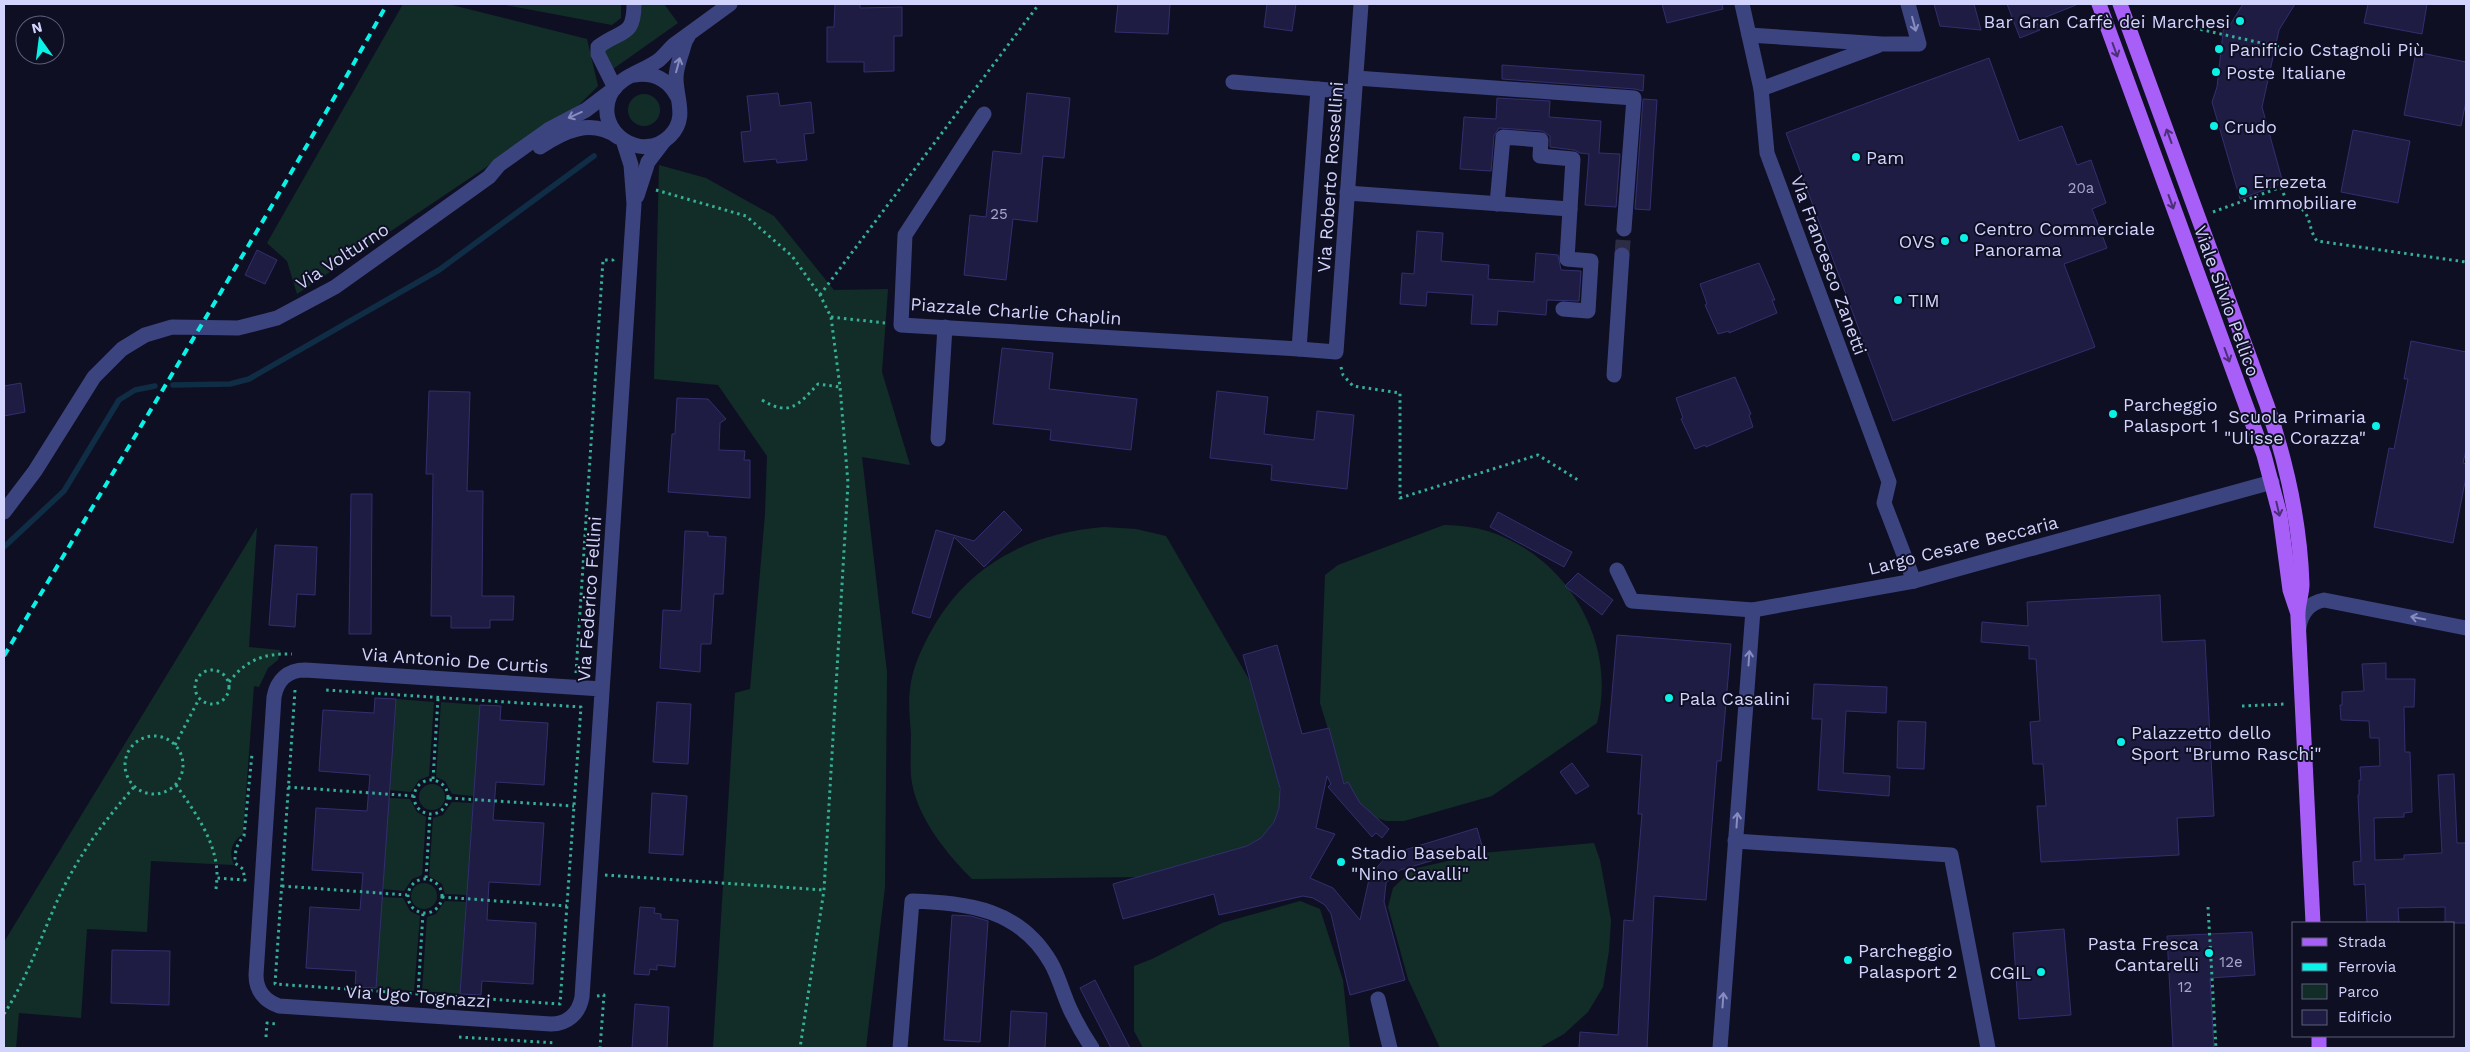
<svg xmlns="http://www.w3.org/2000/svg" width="2470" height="1052" font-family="'Work Sans',sans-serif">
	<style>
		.green { fill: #122d28 }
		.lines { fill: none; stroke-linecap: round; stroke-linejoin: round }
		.stream { stroke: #102d46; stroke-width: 5.5 }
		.building { fill: #1e1c43; stroke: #322f6e }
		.minor-tunnel { stroke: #2c2d44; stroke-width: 15; stroke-dasharray: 15 8; stroke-linecap: butt }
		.path { stroke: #34b096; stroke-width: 3; stroke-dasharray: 2.5 4; stroke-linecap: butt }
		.minor { stroke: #3c4480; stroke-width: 15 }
		.major { stroke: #a85ff8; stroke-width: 15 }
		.rail { stroke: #0af2e7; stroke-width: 4; stroke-dasharray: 8 6; stroke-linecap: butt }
		.oneway { stroke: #888cbe }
		.oneway2 { stroke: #4c2f78 }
		.poi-dot { fill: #0af2e7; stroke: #0f0f23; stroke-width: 2 }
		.labels { text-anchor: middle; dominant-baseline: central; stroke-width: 4; stroke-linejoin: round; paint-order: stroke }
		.number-label { font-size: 15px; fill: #a6a6ce }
		.poi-label { font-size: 18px; fill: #d3d4fd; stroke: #0f0f23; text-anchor: start }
		.street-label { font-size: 18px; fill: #d3d4fd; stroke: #0f0f23 }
	</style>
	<rect width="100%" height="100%" fill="#0f0f23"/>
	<g class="green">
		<path d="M403 4H448L587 39 598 86 579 105 297 294 287 261 267 243Z"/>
		<path d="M500 4H621V18L612 25Z"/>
		<path d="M640 4H664L678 23 613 69 605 54V49Z"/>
		<circle cx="644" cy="110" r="16"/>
		<path d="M659 165 706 178 774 216 834 290 888 289 882 372 910 465 862 457 887 672 885 887 866 1048H713L735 693 750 689 765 514 767 456 718 385 654 379Z"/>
		<path d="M1444 525C1545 524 1622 627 1597 723L1492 796 1404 821H1386L1368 815 1345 785 1320 703 1325 575 1338 565Z"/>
		<path d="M257 527 249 647 280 650 278 660 268 668 259 687 254 686 243 834C232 841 228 852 234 865L151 861 147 932 87 929 81 1018 19 1013 16 1048H4V942Z"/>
		<path d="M1104 527 1136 529 1166 536 1250 681 1279 783V808L1274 822 1261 838 1247 846 1139 877 972 879C945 852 915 815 911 776 910 762 911 748 911 734 910 719 908 703 910 689 912 670 920 652 929 635 965 566 1028 533 1104 527Z"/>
		<path d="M396 699 434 702 429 776 419 780 411 792 389 790Z"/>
		<path d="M441 702 480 705 474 796 452 794 445 781 436 777Z"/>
		<circle cx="432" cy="797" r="13"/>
		<path d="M389 798 410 799 417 812 426 817 422 875 412 879 404 891 383 889Z"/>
		<path d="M452 802 473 803 467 895 445 894 442 884 429 876 433 818 443 815Z"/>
		<path d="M1594 843 1600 860 1611 920 1609 951 1603 987 1588 1012 1564 1034 1539 1048H1440L1408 979 1388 907 1393 888 1413 869 1482 853Z"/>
		<circle cx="424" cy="896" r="13"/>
		<path d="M382 897 403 898 410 911 420 916 414 991 376 988Z"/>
		<path d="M445 901 466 902 460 994 422 991 427 917 436 914Z"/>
		<path d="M1300 901 1320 909 1343 980 1350 1048H1143L1134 1031V966L1152 959 1222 923Z"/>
	</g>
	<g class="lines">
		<g class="stream">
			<path d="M173 385 230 384 249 379 439 270 594 156"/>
			<path d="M4 547 64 491 119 400 135 390 155 386"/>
		</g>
	</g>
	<g class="building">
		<path d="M835 4H860V8L902 7V36H894V71L864 72V62H827V27H834Z"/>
		<path d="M1118 4H1170L1168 34 1115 32Z"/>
		<path d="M1267 4H1296L1292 31 1264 27Z"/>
		<path d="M1662 4H1722L1723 9 1667 23Z"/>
		<path d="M1934 4H1974L1981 30 1940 26Z"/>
		<path d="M2007 4H2076V5L2036 21 2040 30 2020 38Z"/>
		<path d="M2243 4H2295L2279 30 2262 107 2283 183 2240 199 2212 102 2217 87 2224 24 2230 25Z"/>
		<path d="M2368 4H2427L2422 34 2364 23Z"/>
		<path d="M2416 52 2466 62V101L2461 126 2404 115Z"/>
		<path d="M1989 58 2019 141 2062 126 2077 165 2091 160 2106 203 2092 209 2107 248 2064 264 2095 347 1893 421 1786 133Z"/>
		<path d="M1502 65 1644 75 1643 91 1635 89 1502 79Z"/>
		<path d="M778 93 780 106 811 102 814 133 804 134 807 160 777 163 776 159 744 162 741 132 751 131 747 96Z"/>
		<path d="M1027 93 1070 98 1064 158 1043 156 1037 222 1013 219 1006 280 964 275 970 215 986 217 993 151 1021 154Z"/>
		<path d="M1497 98 1550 101 1549 117 1601 121 1599 153 1620 154 1616 207 1585 205 1589 154 1580 153 1574 150 1550 147V136L1542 131 1499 128 1494 136 1491 171 1460 169 1464 117 1496 119Z"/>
		<path d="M1643 99 1657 100 1650 210 1635 209Z"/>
		<path d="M2353 130 2410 141 2398 203 2341 192Z"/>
		<path d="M1417 231 1443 233 1441 261 1489 265 1488 279 1534 282 1536 253 1558 255 1561 270 1581 271 1579 301 1547 300 1546 315 1498 311 1497 325 1471 324 1473 295 1427 292 1426 306 1400 304 1402 273 1414 274Z"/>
		<path d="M257 250 277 260 265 284 245 275Z"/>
		<path d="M1759 263 1775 300H1772L1777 313 1729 333V331L1718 334 1705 305 1707 304 1700 284Z"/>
		<path d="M2411 341 2466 352V450L2463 463 2466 464V477L2453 543 2374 527 2389 448 2394 449 2408 379H2404Z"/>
		<path d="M1002 348 1053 353 1049 389 1137 399 1131 450 1050 440 1051 430 993 424Z"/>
		<path d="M1735 377 1751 414 1749 415 1753 427 1706 447 1705 445 1695 449 1681 419 1683 418 1676 398Z"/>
		<path d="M21 383 25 412 4 416V386Z"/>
		<path d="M429 391 470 392 467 491H483L482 596H514L513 620H490V628H451V616H431L433 474H426Z"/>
		<path d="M1217 391 1268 397 1264 434 1314 440 1317 411 1354 415 1347 489 1271 480 1272 465 1210 458Z"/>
		<path d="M677 398 708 399 726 419 720 423 719 450 745 451 744 460H750V498L668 492 672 434H675Z"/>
		<path d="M351 494H372L371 634H349Z"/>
		<path d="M1004 511 1022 530 984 567 954 537 930 618 912 613 936 530 974 541Z"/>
		<path d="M1498 512 1572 552 1564 567 1490 527Z"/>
		<path d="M685 531 708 532V536L726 537 723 594H714L711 644H701L700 672 660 668 663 610 681 611Z"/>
		<path d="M275 545 317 547 315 595 297 594 295 627 269 625Z"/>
		<path d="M1578 573 1613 600 1602 615 1565 586Z"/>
		<path d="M2160 595 2162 642 2205 640 2214 816 2177 818 2179 855 2041 862 2037 806H2046L2043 764H2033L2030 722 2040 721 2036 659H2029V646L1981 642 1982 622 2028 626 2027 602Z"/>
		<path d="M1617 635 1731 644 1721 761H1717L1706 900 1654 896 1647 1048H1579L1580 1032 1618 1035 1624 920 1633 921 1642 814H1638L1642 755 1607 752Z"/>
		<path d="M1277 645 1302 734 1329 728 1344 784 1348 782 1360 803 1389 829 1382 838 1376 833 1372 837 1328 787 1331 784 1327 776 1316 828 1335 834 1310 878 1333 888 1360 920 1370 875 1388 855 1477 828 1482 846 1400 870 1386 883 1384 902 1405 980 1350 995 1331 914 1325 905 1313 898 1303 896 1219 915 1214 894 1123 919 1113 884 1247 846 1261 838 1274 822 1279 808 1280 788 1243 655Z"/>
		<path d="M2386 663V679H2415L2414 707H2404L2405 752H2410L2412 812 2404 813V817L2374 818 2375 860 2404 859V855L2442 853 2438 775 2454 774 2457 843H2466V923H2445V907L2398 908 2399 923H2367L2365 884 2354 885 2353 862 2361 861 2358 795H2359V780H2361L2360 767 2380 766 2379 738H2370L2369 721 2341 720 2340 705H2342V692L2364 691 2362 664Z"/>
		<path d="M1814 684 1887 687 1886 713 1846 711 1843 773 1890 776 1889 796 1818 790 1822 719H1812Z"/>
		<path d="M375 698 396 699 376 988 355 987 356 971 306 968 310 907 360 910 363 873 312 870 316 808 367 811 370 775 319 771 323 710 374 713Z"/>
		<path d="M657 702 691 704 688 764 653 762Z"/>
		<path d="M480 705 501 706 500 720 548 723 544 785 496 782 493 820 544 823 540 885 489 882 487 920 536 923 533 984 482 981 481 995 460 994Z"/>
		<path d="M1898 721 1926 722 1924 769 1897 768Z"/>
		<path d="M1572 763 1589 786 1576 794 1560 772Z"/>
		<path d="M652 793 687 796 683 855 649 853Z"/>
		<path d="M640 907 655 908 654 913 661 914V919L678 920 675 967 657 965V970L650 969 649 975 634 974Z"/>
		<path d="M952 915 971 916 988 921 980 1042 944 1040Z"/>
		<path d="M2064 929 2071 1015 2019 1019 2013 933Z"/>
		<path d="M2252 932 2255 975 2210 978 2214 1048H2173L2167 936Z"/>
		<path d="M112 950 170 951 169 1005 111 1003Z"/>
		<path d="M1095 980 1130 1048H1111L1080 988Z"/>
		<path d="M635 1004 669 1007 667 1048H632Z"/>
		<path d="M1011 1011 1047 1013 1045 1048H1009Z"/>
	</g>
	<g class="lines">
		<path class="minor-tunnel" d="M1622 255 1624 229"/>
		<g class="path">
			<path d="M2194 28 2284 48"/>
			<path d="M2281 187 2286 200C2291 203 2296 205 2301 208 2312 218 2308 229 2317 241L2466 262"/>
			<path d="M656 190 746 216 792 256 820 295 831 317 840 387 848 483 824 890 800 1048"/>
			<path d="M2213 212 2295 182"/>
			<path d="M820 295 1039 4"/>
			<path d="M831 317 885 323"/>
			<path d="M1341 367 1343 375 1353 386 1400 393V498L1538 455 1578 480"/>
			<path d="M762 400C790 417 798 405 818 384L840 387"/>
			<circle cx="212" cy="687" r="17"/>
			<path d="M576 673 603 260H613L615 258"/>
			<path d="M229 682C246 660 264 653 292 654"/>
			<path d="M295 690 275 984 560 1004 581 707 326 690"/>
			<path d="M2242 706 2286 704"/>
			<circle cx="154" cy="765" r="29"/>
			<path d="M175 745 199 699"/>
			<path d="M433 779 438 698"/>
			<circle cx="431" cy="797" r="17"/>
			<path d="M176 785C195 812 218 843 217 878L245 880 243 869 235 863C235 851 236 845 244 836L252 754"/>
			<path d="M288 787 414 796"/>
			<path d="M449 798 574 806"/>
			<path d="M605 875 824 890"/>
			<path d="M426 878 430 814"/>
			<circle cx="425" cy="896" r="17"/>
			<path d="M282 886 407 895"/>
			<path d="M216 889 217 878"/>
			<path d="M442 897 567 906"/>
			<path d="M2208 907 2216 1048"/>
			<path d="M418 994 423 913"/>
			<path d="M597 996 604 995 600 1048"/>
			<path d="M4 1014C28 977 41 936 59 897 78 856 104 821 134 787"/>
			<path d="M266 1037 267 1023 276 1024"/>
			<path d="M459 1037 556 1043"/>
		</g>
		<g class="minor">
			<path d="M1742 4 1761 89 1767 153 1889 482 1884 503 1914 581"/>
			<path d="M689 35C684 41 684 46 682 52 679 61 676 69 676 78 676 99 688 118 670 136 642 164 594 132 610 95 619 76 643 72 659 60 665 55 669 49 675 44 693 31 712 17 730 4"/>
			<path d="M1749 35 1882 44H1919L1908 4"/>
			<path d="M634 75C653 72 668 79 677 96"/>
			<path d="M1356 78 1634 98 1624 229"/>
			<path d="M1233 82 1354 92"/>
			<path d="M1761 89 1877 46"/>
			<path d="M984 114 905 235 901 325 1299 349 1318 89"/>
			<path d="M540 147C564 131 591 118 618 137"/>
			<path d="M1347 193 1570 209"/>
			<path d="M637 196 648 162 664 141"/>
			<path d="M1497 204 1503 137 1541 140 1540 156 1573 159 1567 259 1591 261 1588 311 1563 309"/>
			<path d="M1299 349 1336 352 1361 4"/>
			<path d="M1614 375 1622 255"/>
			<path d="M938 439 945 327"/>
			<path d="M4 512 35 471 94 377 122 349 145 335 172 327 238 328 277 318 335 287 489 177 499 165 548 130 586 110 615 88 598 54V47C621 29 634 38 634 4"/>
			<path d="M1617 570 1632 601 1753 610 1914 581 2272 482"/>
			<path d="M2299 628C2301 613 2309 603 2324 600L2466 628"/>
			<path d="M602 689 305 670C288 670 277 680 274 697L256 975C256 991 265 1001 279 1006L551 1024C567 1024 579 1014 582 997L634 204 631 165 623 140"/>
			<path d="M1735 841 1951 855 1988 1048"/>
			<path d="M1378 999 1390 1048"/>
			<path d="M900 1048 912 901C969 903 1020 909 1051 963 1059 977 1063 994 1070 1009 1076 1022 1084 1036 1092 1048"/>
			<path d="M1720 1048 1753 610"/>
		</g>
		<g class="major">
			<path d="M2099 4 2264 455 2280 515 2290 590 2297 611"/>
			<path d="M2120 4 2267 405C2287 464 2300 521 2302 584 2302 595 2297 606 2298 618L2313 923"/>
			<path d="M2319 1036V1048"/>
		</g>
		<path class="rail" d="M4 656C132 439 265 224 387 4"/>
	</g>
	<defs><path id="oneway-shaft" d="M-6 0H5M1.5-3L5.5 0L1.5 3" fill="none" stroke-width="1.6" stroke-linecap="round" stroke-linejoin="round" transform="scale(1.25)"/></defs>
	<g class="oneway">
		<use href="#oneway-shaft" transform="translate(1914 24) rotate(75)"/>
		<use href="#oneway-shaft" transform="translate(678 65) rotate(-75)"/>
		<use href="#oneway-shaft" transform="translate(575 115) rotate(156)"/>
		<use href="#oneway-shaft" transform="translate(2418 618) rotate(-169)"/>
		<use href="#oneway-shaft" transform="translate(1749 658) rotate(-86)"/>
		<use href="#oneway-shaft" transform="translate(1737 820) rotate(-86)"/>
		<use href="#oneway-shaft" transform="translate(1723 1000) rotate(-86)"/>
	</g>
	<g class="oneway2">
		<use href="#oneway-shaft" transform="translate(2115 50) rotate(70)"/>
		<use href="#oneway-shaft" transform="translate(2169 136) rotate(-110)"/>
		<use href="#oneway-shaft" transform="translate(2171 202) rotate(70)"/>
		<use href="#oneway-shaft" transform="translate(2227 355) rotate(70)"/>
		<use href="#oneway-shaft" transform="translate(2278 509) rotate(77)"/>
	</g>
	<g class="poi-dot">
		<circle cx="2240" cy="21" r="5"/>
		<circle cx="2219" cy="49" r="5"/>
		<circle cx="2216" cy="72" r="5"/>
		<circle cx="2214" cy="126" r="5"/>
		<circle cx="1856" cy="157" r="5"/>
		<circle cx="2243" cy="191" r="5"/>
		<circle cx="1964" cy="238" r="5"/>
		<circle cx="1945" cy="241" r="5"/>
		<circle cx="1898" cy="300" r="5"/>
		<circle cx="2113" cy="414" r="5"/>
		<circle cx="2376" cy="426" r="5"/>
		<circle cx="1669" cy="698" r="5"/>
		<circle cx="2121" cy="742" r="5"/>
		<circle cx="1341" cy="862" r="5"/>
		<circle cx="2209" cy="953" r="5"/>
		<circle cx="1848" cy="960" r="5"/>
		<circle cx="2041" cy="972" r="5"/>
	</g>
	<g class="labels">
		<g class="number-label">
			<text x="2081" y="188">20a</text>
			<text x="999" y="214">25</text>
			<text x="2231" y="962">12e</text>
			<text x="2185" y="987">12</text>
		</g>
		<g class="poi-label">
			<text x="2230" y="21" text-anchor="end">Bar Gran Caffè dei Marchesi</text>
			<text x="2229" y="49">Panificio Cstagnoli Più</text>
			<text x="2226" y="72">Poste Italiane</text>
			<text x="2224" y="126">Crudo</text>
			<text x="1866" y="157">Pam</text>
			<text x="2253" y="181">Errezeta<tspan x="2253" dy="21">immobiliare</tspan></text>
			<text x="1974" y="228">Centro Commerciale<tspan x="1974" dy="21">Panorama</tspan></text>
			<text x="1935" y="241" text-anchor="end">OVS</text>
			<text x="1908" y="300">TIM</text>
			<text x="2123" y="404">Parcheggio<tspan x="2123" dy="21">Palasport 1</tspan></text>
			<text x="2366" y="416" text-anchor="end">Scuola Primaria<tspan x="2366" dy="21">"Ulisse Corazza"</tspan></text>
			<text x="1679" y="698">Pala Casalini</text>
			<text x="2131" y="732">Palazzetto dello<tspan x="2131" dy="21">Sport "Brumo Raschi"</tspan></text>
			<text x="1351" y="852">Stadio Baseball<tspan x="1351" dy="21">"Nino Cavalli"</tspan></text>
			<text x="2199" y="943" text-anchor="end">Pasta Fresca<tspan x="2199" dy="21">Cantarelli</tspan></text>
			<text x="1858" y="950">Parcheggio<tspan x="1858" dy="21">Palasport 2</tspan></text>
			<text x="2031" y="972" text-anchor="end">CGIL</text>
		</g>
		<g class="street-label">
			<text transform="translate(1330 177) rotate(-86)">Via Roberto Rossellini</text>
			<text transform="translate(342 256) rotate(-33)">Via Volturno</text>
			<text transform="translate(1829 265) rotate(70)">Via Francesco Zanetti</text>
			<text transform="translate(2227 301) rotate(70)">Viale Silvio Pellico</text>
			<text transform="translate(1016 311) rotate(4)">Piazzale Charlie Chaplin</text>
			<text transform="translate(1963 545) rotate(-14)">Largo Cesare Beccaria</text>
			<text transform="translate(589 599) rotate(-86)">Via Federico Fellini</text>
			<text transform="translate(455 660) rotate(4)">Via Antonio De Curtis</text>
			<text transform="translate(418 996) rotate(4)">Via Ugo Tognazzi</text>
		</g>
	</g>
	<rect width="2470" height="1052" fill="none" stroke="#d3d4fd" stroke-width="10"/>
	<rect x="2292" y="922" width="162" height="115" fill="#0f0f23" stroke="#5d5e7a"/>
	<rect x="2302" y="938" width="25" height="8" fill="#a85ff8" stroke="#5d5e7a"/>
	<text x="2338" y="947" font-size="15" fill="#d3d4fd">Strada</text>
	<rect x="2302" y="963" width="25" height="8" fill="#0af2e7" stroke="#5d5e7a"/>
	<text x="2338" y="972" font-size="15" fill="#d3d4fd">Ferrovia</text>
	<rect x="2302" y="984" width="25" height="15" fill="#122d28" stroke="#5d5e7a"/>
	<text x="2338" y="997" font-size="15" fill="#d3d4fd">Parco</text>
	<rect x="2302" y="1010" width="25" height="15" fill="#1e1c43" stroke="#5d5e7a"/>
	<text x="2338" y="1022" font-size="15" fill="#d3d4fd">Edificio</text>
	<g transform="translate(40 40) rotate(346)"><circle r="24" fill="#0f0f23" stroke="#5d5e7a"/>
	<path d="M0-4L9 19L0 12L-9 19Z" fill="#0af2e7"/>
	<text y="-8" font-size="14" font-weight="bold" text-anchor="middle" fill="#d3d4fd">N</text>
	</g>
</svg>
